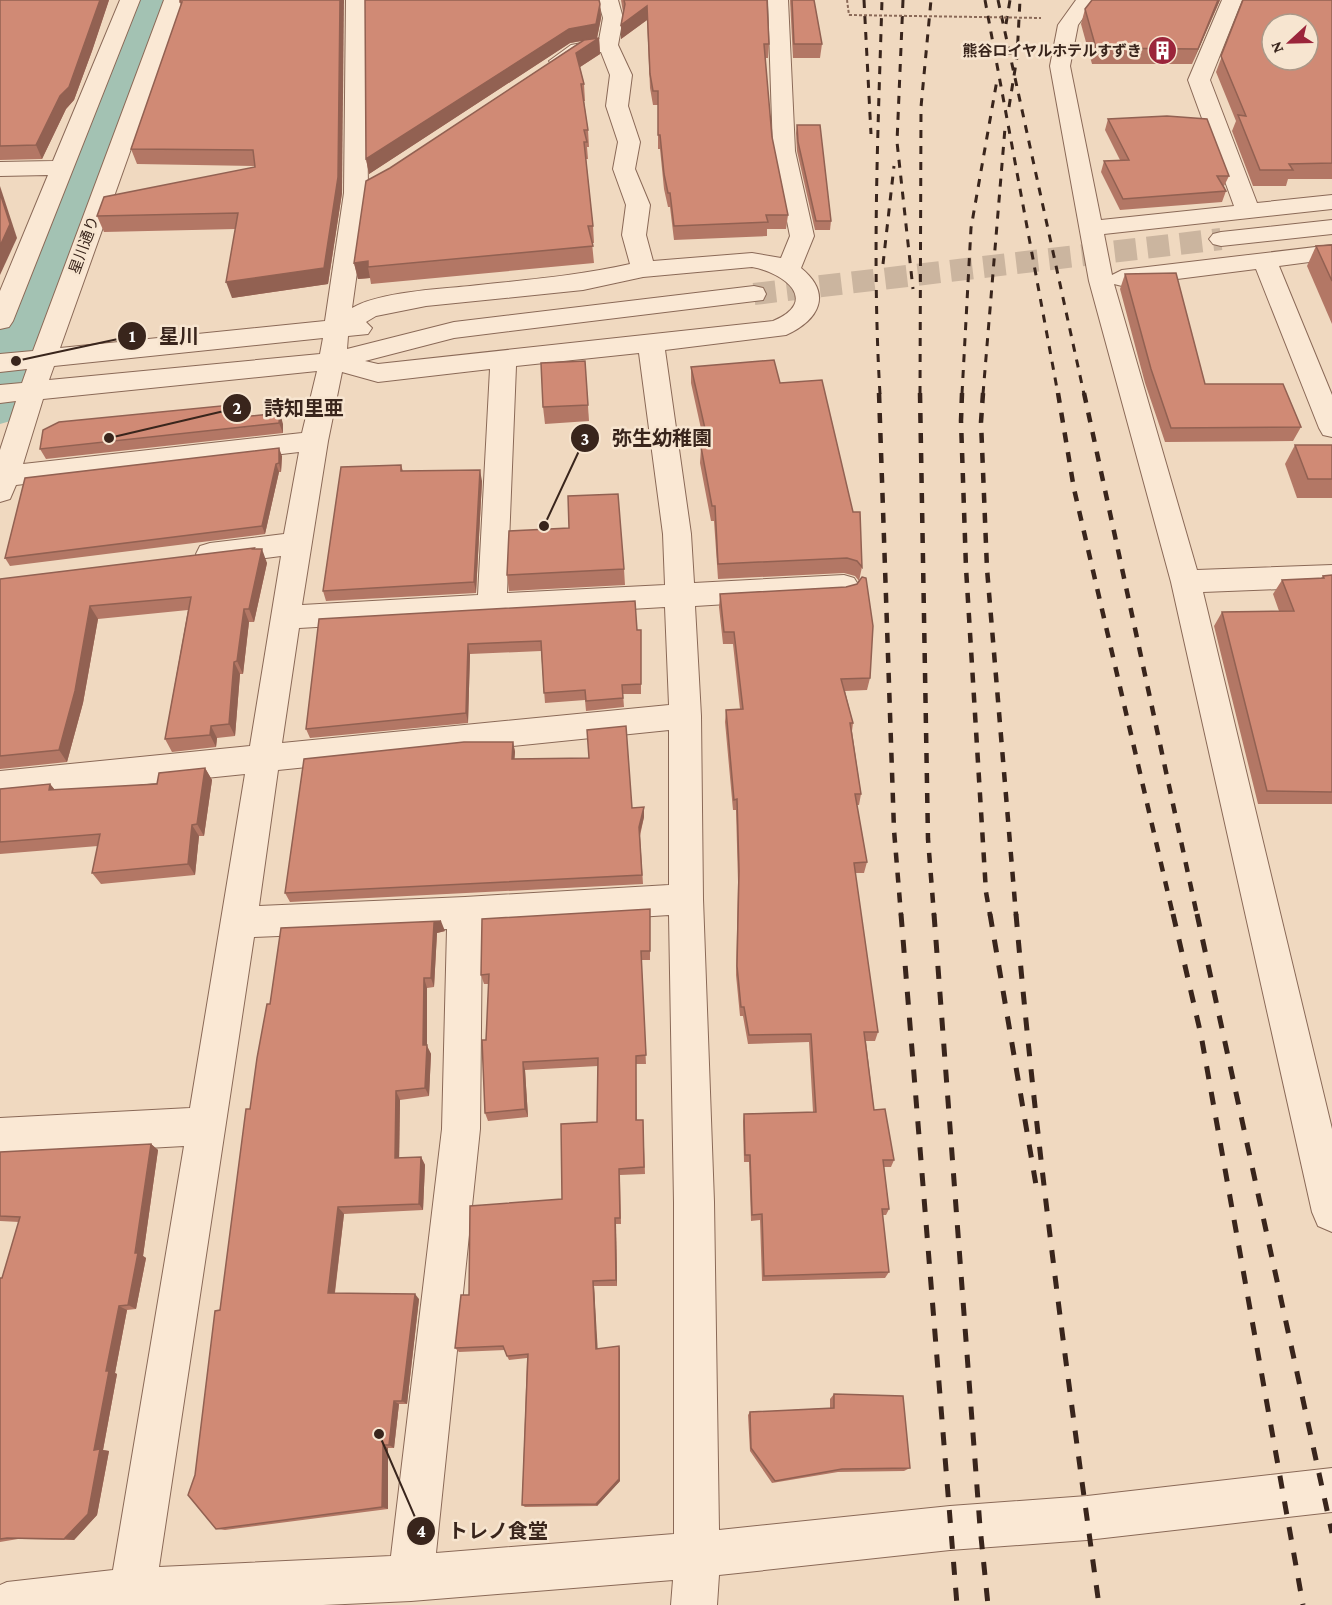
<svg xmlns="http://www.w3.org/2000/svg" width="1332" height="1605" font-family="'Crimson Pro','Noto Sans JP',serif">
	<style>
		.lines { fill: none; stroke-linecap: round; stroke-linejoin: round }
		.river { fill: #a3c2b3; fill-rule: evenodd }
		.minor-tunnel { stroke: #cbb59f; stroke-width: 22; stroke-dasharray: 22 11; stroke-linecap: butt }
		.minor-casing { stroke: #8a6957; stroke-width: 2 }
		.path { stroke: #8a6957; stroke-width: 2; stroke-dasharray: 3 2; stroke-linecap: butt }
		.minor { fill: #fae8d4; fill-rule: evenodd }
		.rail-far2 { stroke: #39251c; stroke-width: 3; stroke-dasharray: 8 8; stroke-linecap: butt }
		.rail-far1 { stroke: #39251c; stroke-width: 4.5; stroke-dasharray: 10 10; stroke-linecap: butt }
		.rail { stroke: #39251c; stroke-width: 5; stroke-dasharray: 13 13; stroke-linecap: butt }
		.path-bridge { stroke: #8a6957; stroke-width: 2; stroke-dasharray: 3 2; stroke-linecap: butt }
		.wall { fill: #b37765 }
		.shaded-wall { fill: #926152 }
		.building { fill: #d08a75; stroke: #926152; stroke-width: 1.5; fill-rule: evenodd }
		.labels { text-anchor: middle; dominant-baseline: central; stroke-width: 5; stroke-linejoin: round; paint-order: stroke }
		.far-poi-label { font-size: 15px; font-weight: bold; fill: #39251c; stroke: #f7e5d0; text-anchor: end }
		.far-street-label { font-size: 15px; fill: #39251c; stroke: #f7e5d0 }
		.leader { fill: none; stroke: #39251c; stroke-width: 2 }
		.callout-dot { fill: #39251c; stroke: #f7e5d0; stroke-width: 2 }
		.mark-label { font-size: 18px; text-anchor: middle; font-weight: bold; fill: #fff }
		.callout-label { font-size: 20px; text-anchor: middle; font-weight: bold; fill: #39251c; stroke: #f7e5d0; stroke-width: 5; stroke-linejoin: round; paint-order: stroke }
	</style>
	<rect width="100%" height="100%" fill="#f0d9c0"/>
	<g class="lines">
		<path class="river" d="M131 0H167L172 7 30 404 21 418 0 424V328L126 7Z"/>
		<path class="minor-tunnel" d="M754 294 1221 239"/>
		<defs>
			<g id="minor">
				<path d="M120 0H140L13 321 9 327 0 329V291L48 175 0 176V162L53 161Z"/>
				<path d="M164 0H184L60 348 325 321 344 193 346 0H366L368 193 352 308C379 292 438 289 470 286 523 280 577 276 630 264L622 235 626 205 613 169 618 142 606 106 610 75 601 52 584 54 559 67 552 65 549 61 571 45 599 40 603 18 598 0H618L623 18 618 45 632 75 628 106 640 142 635 169 650 205 646 235 653 261 752 253 781 258 790 236 773 151 768 0H788L795 151 814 236 801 268C833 294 819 320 786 335L665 350 691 534 694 583 844 575 854 578 859 586 854 594 844 597 695 606 701 716 703 899 714 1202 719 1530 950 1506 1087 1496 1332 1468V1512L1087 1540 950 1550 719 1575 717 1605H671L673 1580 411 1601 323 1605H0V1585L7 1582 113 1570 184 1146 0 1156V1118L190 1108 245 774 0 799V771L250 746 281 556 210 565 200 562 196 554 200 546 210 543 284 534 299 452 16 485 10 499 0 502V450L16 401 0 403V385L22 383 27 369 0 372V354L33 351ZM752 267C785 273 820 301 773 321L378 364 365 361 454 338 763 300 766 294 763 288 754 286 454 322 347 349 348 336 368 334 372 328 366 322 376 316 426 306 583 290 643 277ZM323 338 320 354 49 380 54 366ZM639 353 663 534 665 585 507 593 516 366ZM490 369 478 595 302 605 328 441 342 372 378 382ZM317 371 302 433 23 464 43 399ZM665 607 669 705 282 743 299 628ZM669 730V885L465 897 259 906 278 770ZM669 915 674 1202V1534L436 1553 480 1129 482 927ZM447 929 442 1129 391 1556 159 1567 254 937Z"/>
				<path d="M1076 0H1096L1078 25 1070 66 1101 220 1234 206 1188 80 1222 0H1242L1210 80 1257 203 1332 195V209L1104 234 1112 275 1122 270 1332 245V259L1279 266 1332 395V437L1323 435 1319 428 1256 269 1122 286 1114 284 1197 570 1332 565V587L1203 592 1332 1129V1232L1318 1226 1312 1212 1171 582 1089 281 1050 66 1058 25Z"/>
				<path d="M1332 220V234L1221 246 1213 244 1209 239 1213 234 1221 232Z"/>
			</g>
		</defs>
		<use href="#minor" class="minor-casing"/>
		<path class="path" d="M847 0 849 15"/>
		<use href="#minor" class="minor"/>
		<g class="rail-far2">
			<path d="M864 0 871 134"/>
			<path d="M903 0 897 142 913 289"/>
			<path d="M985 0 1058 394"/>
			<path d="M998 0 1084 394"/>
			<path d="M1006 24 1010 0"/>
			<path d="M1009 107 1017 57 1020 0"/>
			<path d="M883 264 894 166"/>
			<path d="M880 394C872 263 878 131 882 0"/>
			<path d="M920 394 921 107 931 0"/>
			<path d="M962 394 971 228 997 80"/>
			<path d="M983 394 1005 128"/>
		</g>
		<g class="rail-far1">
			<path d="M879 393 894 830 901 915"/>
			<path d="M920 393 928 839 934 915"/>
			<path d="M962 393 961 421 966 568 986 892 990 915"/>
			<path d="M983 393 981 422 987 569 1016 915"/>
			<path d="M1058 393 1074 489 1173 915"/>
			<path d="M1084 393 1197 915"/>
		</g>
		<g class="rail">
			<path d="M901 914 957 1605"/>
			<path d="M934 914 980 1527 988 1605"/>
			<path d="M990 914 1036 1185"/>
			<path d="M1016 914C1036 1145 1067 1375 1099 1605"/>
			<path d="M1173 914 1201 1035 1303 1605"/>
			<path d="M1197 914 1332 1533"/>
		</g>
		<path class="path-bridge" d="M849 15 1041 18"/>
	</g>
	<g class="wall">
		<path d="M0 0H109L92 51 74 100 66 109 42 159 0 160Z"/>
		<path d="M180 0 342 193 328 284 232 298 236 229 104 232 97 216 255 167 254 166 137 164 131 149 181 6 180 2Z"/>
		<path d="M621 0H767L769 44 768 58H765L772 137 788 215 786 229H767V236L674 240 670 207H668L664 189 660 149H658V105H653L650 88 647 20 621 39V25L623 12Z"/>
		<path d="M790 0H814L822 44 820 58H793Z"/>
		<path d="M1092 0H1220L1192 64H1092L1081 24 1085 9Z"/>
		<path d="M1243 0H1332V179H1288L1286 186H1253L1232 131 1236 121 1216 72Z"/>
		<path d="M600 4 601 18 597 38H599L600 54 580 67 584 84 585 101H584L588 130 589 147H587L588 159H586L593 226 594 243H592L594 263 371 284 370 278 358 279 354 263 390 168 582 41 570 43 369 174 366 159Z"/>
		<path d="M1108 119 1229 176 1224 186 1226 191 1222 202 1120 210 1101 172 1104 161 1120 160 1105 130Z"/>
		<path d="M797 125 831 221 830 230H815L797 151 796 133Z"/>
		<path d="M1332 245V324L1307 266 1316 246Z"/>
		<path d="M1125 274 1205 384 1301 427 1293 441 1165 442 1145 383 1120 289Z"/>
		<path d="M585 361 589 421 545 424 543 407Z"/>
		<path d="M691 367 780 383 862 567 859 581 870 678 867 690 845 691 853 723 852 731 861 794 859 805H857L867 862 864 873H855L878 1032 875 1041H866L874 1110 894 1160 891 1167H884L889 1209 886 1215H882L889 1272 885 1278 762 1281 760 1220 751 1221 749 1162H744L743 1121 744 1114 813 1112 809 1042 748 1044 743 1016H740L736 975 738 882 736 810H733L725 722 726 710 740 709 733 644H723L719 607 720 594 846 587 857 584 859 581 855 576 844 573 718 579 714 521H711L700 463 701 447H705L691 383Z"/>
		<path d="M241 404 245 414V417L283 424V433L46 459 40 449Z"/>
		<path d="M1295 445H1332V498H1297L1285 464Z"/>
		<path d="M282 456 281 472H279L265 534 10 566 5 558Z"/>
		<path d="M401 465 403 471 482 481 476 593 326 601 323 591Z"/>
		<path d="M569 528 624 569 625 585 509 591 507 575Z"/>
		<path d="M255 549 267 563 254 622H249L243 674H240L235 736 217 738 216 747 172 752 165 739 188 610 98 619 83 703 67 762 0 769V579Z"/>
		<path d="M1332 575V804H1258L1214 626 1222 612 1279 611 1273 594 1282 580 1321 578 1323 576Z"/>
		<path d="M319 619 641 630V694H623L624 707 586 711 585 700 545 703 541 651 470 654 468 723 310 738 306 729Z"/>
		<path d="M513 742 515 752 514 759 632 808 644 817 640 836 643 884 290 902 285 893Z"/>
		<path d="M205 768 212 780 204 836H199L195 875 101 884 92 873 98 846 0 854V789L50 784 55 790 157 784Z"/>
		<path d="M650 909V960H641L646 1064H636L637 1120H643L645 1174 620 1175 621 1224H616L617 1286H594L597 1349 619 1346 620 1351V1481L597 1506 525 1507 522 1505 527 1358 509 1360 507 1356 505 1350 459 1352 455 1348 469 1295 562 1199 597 1122 598 1066 525 1070 528 1117 488 1121 485 1113 486 1040 489 984H484L481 975Z"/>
		<path d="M281 928 445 931 437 933 434 987 427 988V1046L431 1054 429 1096 400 1100 399 1158 421 1157 425 1165 423 1210 344 1214 335 1293 419 1299 407 1404H399L394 1448H388V1509L225 1530 216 1529 195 1475 250 1109 270 1004Z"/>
		<path d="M151 1144 158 1150 143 1256 146 1258 136 1309 127 1310 115 1373 117 1374 103 1450 109 1451 97 1515 74 1540 18 1539 0 1542V1278H2L19 1222 0 1221V1152Z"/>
		<path d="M834 1394 910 1468 904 1471 838 1472 772 1483 750 1451 748 1415 750 1412 830 1408V1399Z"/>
	</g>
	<g class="shaded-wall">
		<path d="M100 0H109L92 51 74 100 66 109 42 159 36 145Z"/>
		<path d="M340 0H344L342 193 328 284 232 298 226 282Z"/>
		<path d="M1218 0H1220L1192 64 1198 49Z"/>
		<path d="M600 4 601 18 597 38 570 43 369 174 366 159Z"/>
		<path d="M647 6V20L621 39V25Z"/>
		<path d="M599 38 600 54 577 69 576 53Z"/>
		<path d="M0 186 17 238 0 275Z"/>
		<path d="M368 261V267L370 278 358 279 354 263Z"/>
		<path d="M241 404 245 414V428L241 417Z"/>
		<path d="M280 413 283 424V433L279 423Z"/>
		<path d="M279 448 282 456 281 472 279 463Z"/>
		<path d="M276 464 279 472 265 534 262 526Z"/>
		<path d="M480 470 482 481 476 593 474 582Z"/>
		<path d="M262 549 267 563 254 622 249 609Z"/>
		<path d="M90 606 98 619 83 703 67 762 59 750Z"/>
		<path d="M244 609 249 622 243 674 237 661Z"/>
		<path d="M468 644 470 654 468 723 466 713Z"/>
		<path d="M234 662 240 674 235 736 229 724Z"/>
		<path d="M211 726 217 738 216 747 210 735Z"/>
		<path d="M513 742 515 752 514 769 512 759Z"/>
		<path d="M205 768 212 780 204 836 197 824Z"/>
		<path d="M50 784 59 795 49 790Z"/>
		<path d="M644 807V817L639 837V827Z"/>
		<path d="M192 825 199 836 195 875 188 864Z"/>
		<path d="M441 921 445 931 437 933 434 987 431 978 434 923Z"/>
		<path d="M424 978 427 988V1046L431 1054 429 1096 425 1088 423 1045Z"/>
		<path d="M523 1062 525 1070 528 1117 525 1109Z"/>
		<path d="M396 1091 400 1100 399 1166 395 1158Z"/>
		<path d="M151 1144 158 1150 143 1256 146 1258 136 1309 128 1305Z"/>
		<path d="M421 1157 425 1165 423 1210 419 1204Z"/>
		<path d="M338 1207 344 1214 334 1298 328 1293Z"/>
		<path d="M615 1218 616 1224 617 1286 616 1280Z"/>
		<path d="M593 1281 594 1286 598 1354 596 1349Z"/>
		<path d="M415 1294 419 1299 407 1404 402 1401Z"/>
		<path d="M119 1306 127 1310 115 1373 117 1374 103 1450 109 1451 97 1515 74 1540 64 1539 106 1371Z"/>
		<path d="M619 1346 620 1351V1481L597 1506 596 1504Z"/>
		<path d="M394 1401 399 1404 394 1448 389 1445Z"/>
		<path d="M383 1445 388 1448V1509L382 1507Z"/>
	</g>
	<g class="building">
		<path d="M0 0H100L69 87 60 96 36 145 0 146Z"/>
		<path d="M180 0H340L338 177 324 268 226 282 238 213 97 216 104 197 255 167 253 150 131 149 182 2H180Z"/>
		<path d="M365 0H599L600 4 596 24 569 29 366 159Z"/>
		<path d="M624 0H767L769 44H764L772 137 788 215H766L768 222 674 226 670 193H668L664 174 660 135H658V91H653L650 74 647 6 621 25 625 4Z"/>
		<path d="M792 0H814L822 44H794Z"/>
		<path d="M1092 0H1218L1198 49 1096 48 1085 9Z"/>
		<path d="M1243 0H1332V163L1289 164 1293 170H1260L1238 115 1246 116 1221 56ZM1272 24H1308V60H1272Z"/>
		<path d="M599 38 576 53 584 84H581L588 130H584L587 142H584L593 226H588L593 246 368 267V261L354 263 366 181 390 168 584 40Z"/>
		<path d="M1167 116 1207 119 1229 176H1217L1226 191 1123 199 1104 161 1129 160 1108 119Z"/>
		<path d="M797 125H820L831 221H816L798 142Z"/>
		<path d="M0 193 10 224 0 246Z"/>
		<path d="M1332 245V281L1316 246Z"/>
		<path d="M1176 273 1205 384H1283L1301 427 1171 428 1151 369 1125 274Z"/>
		<path d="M774 360 780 383 822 380 853 512H860L862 567 857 561 847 558 718 564 715 506H712L701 447 709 446 691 367Z"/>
		<path d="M585 361 588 405 543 407 541 363Z"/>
		<path d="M241 404V417L280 413 279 423 40 449 43 430 59 422Z"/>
		<path d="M1295 445H1332V479H1308Z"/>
		<path d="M279 448V463L276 464 262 526 5 558 25 478Z"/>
		<path d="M401 465V471L480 470 474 582 323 591 341 467Z"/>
		<path d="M618 494 624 569 507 575 509 531 569 528 568 496Z"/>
		<path d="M254 548 253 549H262L249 609H244L237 661 234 662 229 724 211 726 210 735 165 739 191 597 90 606 75 691 59 750 0 756V579Z"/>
		<path d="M1332 575V792L1267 791 1222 612 1294 611 1282 580 1324 578 1323 576Z"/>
		<path d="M862 577 866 578 873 626 870 678 841 679 853 723H850L861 794H855L867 862 854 863 878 1032H864L874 1110 885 1109 894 1160H883L889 1209H882L889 1272 764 1276 762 1214 752 1215 750 1155H745L744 1114 816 1112 811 1034 749 1035 744 1007H741L737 966 739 871 737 799 734 800 726 710 743 709 734 632H724L720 594 846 587 857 584Z"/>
		<path d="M635 601 637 630H641V684L622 685 623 698 586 701 585 690 544 693 541 641 468 644 466 713 306 729 319 619Z"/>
		<path d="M626 726 632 808 644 807 639 827 642 875 285 893 304 759 464 742H513L512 759 589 758 587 730Z"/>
		<path d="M205 768 197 824 192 825 188 864 92 873 100 834 0 842V789L50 784 49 790 157 784 159 773Z"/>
		<path d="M650 909V951H641L646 1055 636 1056V1120H643L644 1167 619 1169 620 1218H615L616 1280 593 1281 596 1349 619 1346V1479L596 1504 522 1505 528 1354 507 1356 503 1346 455 1348 461 1295H469L470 1206 562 1199 561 1124 597 1122 598 1058 523 1062 525 1109 485 1113 482 1040H486L489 974 481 975 482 919Z"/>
		<path d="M441 921 434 923 431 978H424L423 1045H427L425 1088 396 1091 395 1158 421 1157 419 1204 338 1207 328 1293 415 1294 402 1401H394L389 1445H383L382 1507 216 1529 188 1495 195 1475 215 1311 220 1310 246 1109H250L257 1058 267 1004H270L281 928Z"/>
		<path d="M151 1144 135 1253H138L128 1305 119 1306 106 1371H109L94 1450 100 1449 88 1514 64 1539 7 1538 0 1539V1278H2L20 1217 0 1216V1152Z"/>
		<path d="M834 1394 903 1396 910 1468 842 1469 775 1481 751 1448 750 1412 834 1408Z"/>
	</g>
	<defs>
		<symbol id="building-disc" viewBox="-11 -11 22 22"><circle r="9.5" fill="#9b253b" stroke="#f7e5d0"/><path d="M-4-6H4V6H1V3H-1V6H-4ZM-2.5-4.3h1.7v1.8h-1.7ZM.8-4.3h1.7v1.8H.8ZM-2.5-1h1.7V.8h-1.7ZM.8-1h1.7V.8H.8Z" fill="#fff"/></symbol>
	</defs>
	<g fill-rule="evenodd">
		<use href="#building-disc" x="1146" y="34" width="33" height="33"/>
	</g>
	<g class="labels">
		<g class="far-poi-label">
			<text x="1142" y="51">熊谷ロイヤルホテルすずき</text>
		</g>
		<g class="far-street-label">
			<text transform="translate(84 245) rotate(-70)">星川通り</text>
		</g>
	</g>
	<path class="leader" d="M16 361L132 336M109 438L237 408M544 526L585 438M379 1434L421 1531"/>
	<g class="callout-dot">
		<circle cx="16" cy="361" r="6"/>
		<circle cx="109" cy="438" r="6"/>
		<circle cx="544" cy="526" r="6"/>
		<circle cx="379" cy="1434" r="6"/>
		<circle cx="132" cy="336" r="15"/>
		<circle cx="237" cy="408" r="15"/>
		<circle cx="585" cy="438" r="15"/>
		<circle cx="421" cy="1531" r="15"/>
	</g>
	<g class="mark-label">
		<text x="132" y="342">1</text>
		<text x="237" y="414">2</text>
		<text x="585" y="445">3</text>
		<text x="421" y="1537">4</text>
	</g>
	<g class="callout-label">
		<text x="179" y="343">星川</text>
		<text x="304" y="415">詩知里亜</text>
		<text x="662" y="445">弥生幼稚園</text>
		<text x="498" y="1538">トレノ食堂</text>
	</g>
	<g transform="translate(1290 42) rotate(248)"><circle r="28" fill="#f7e5d0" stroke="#ab9888" stroke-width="1.5"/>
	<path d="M0-4.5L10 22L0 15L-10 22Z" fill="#9b253b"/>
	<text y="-9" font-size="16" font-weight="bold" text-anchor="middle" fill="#39251c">N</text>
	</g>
</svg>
